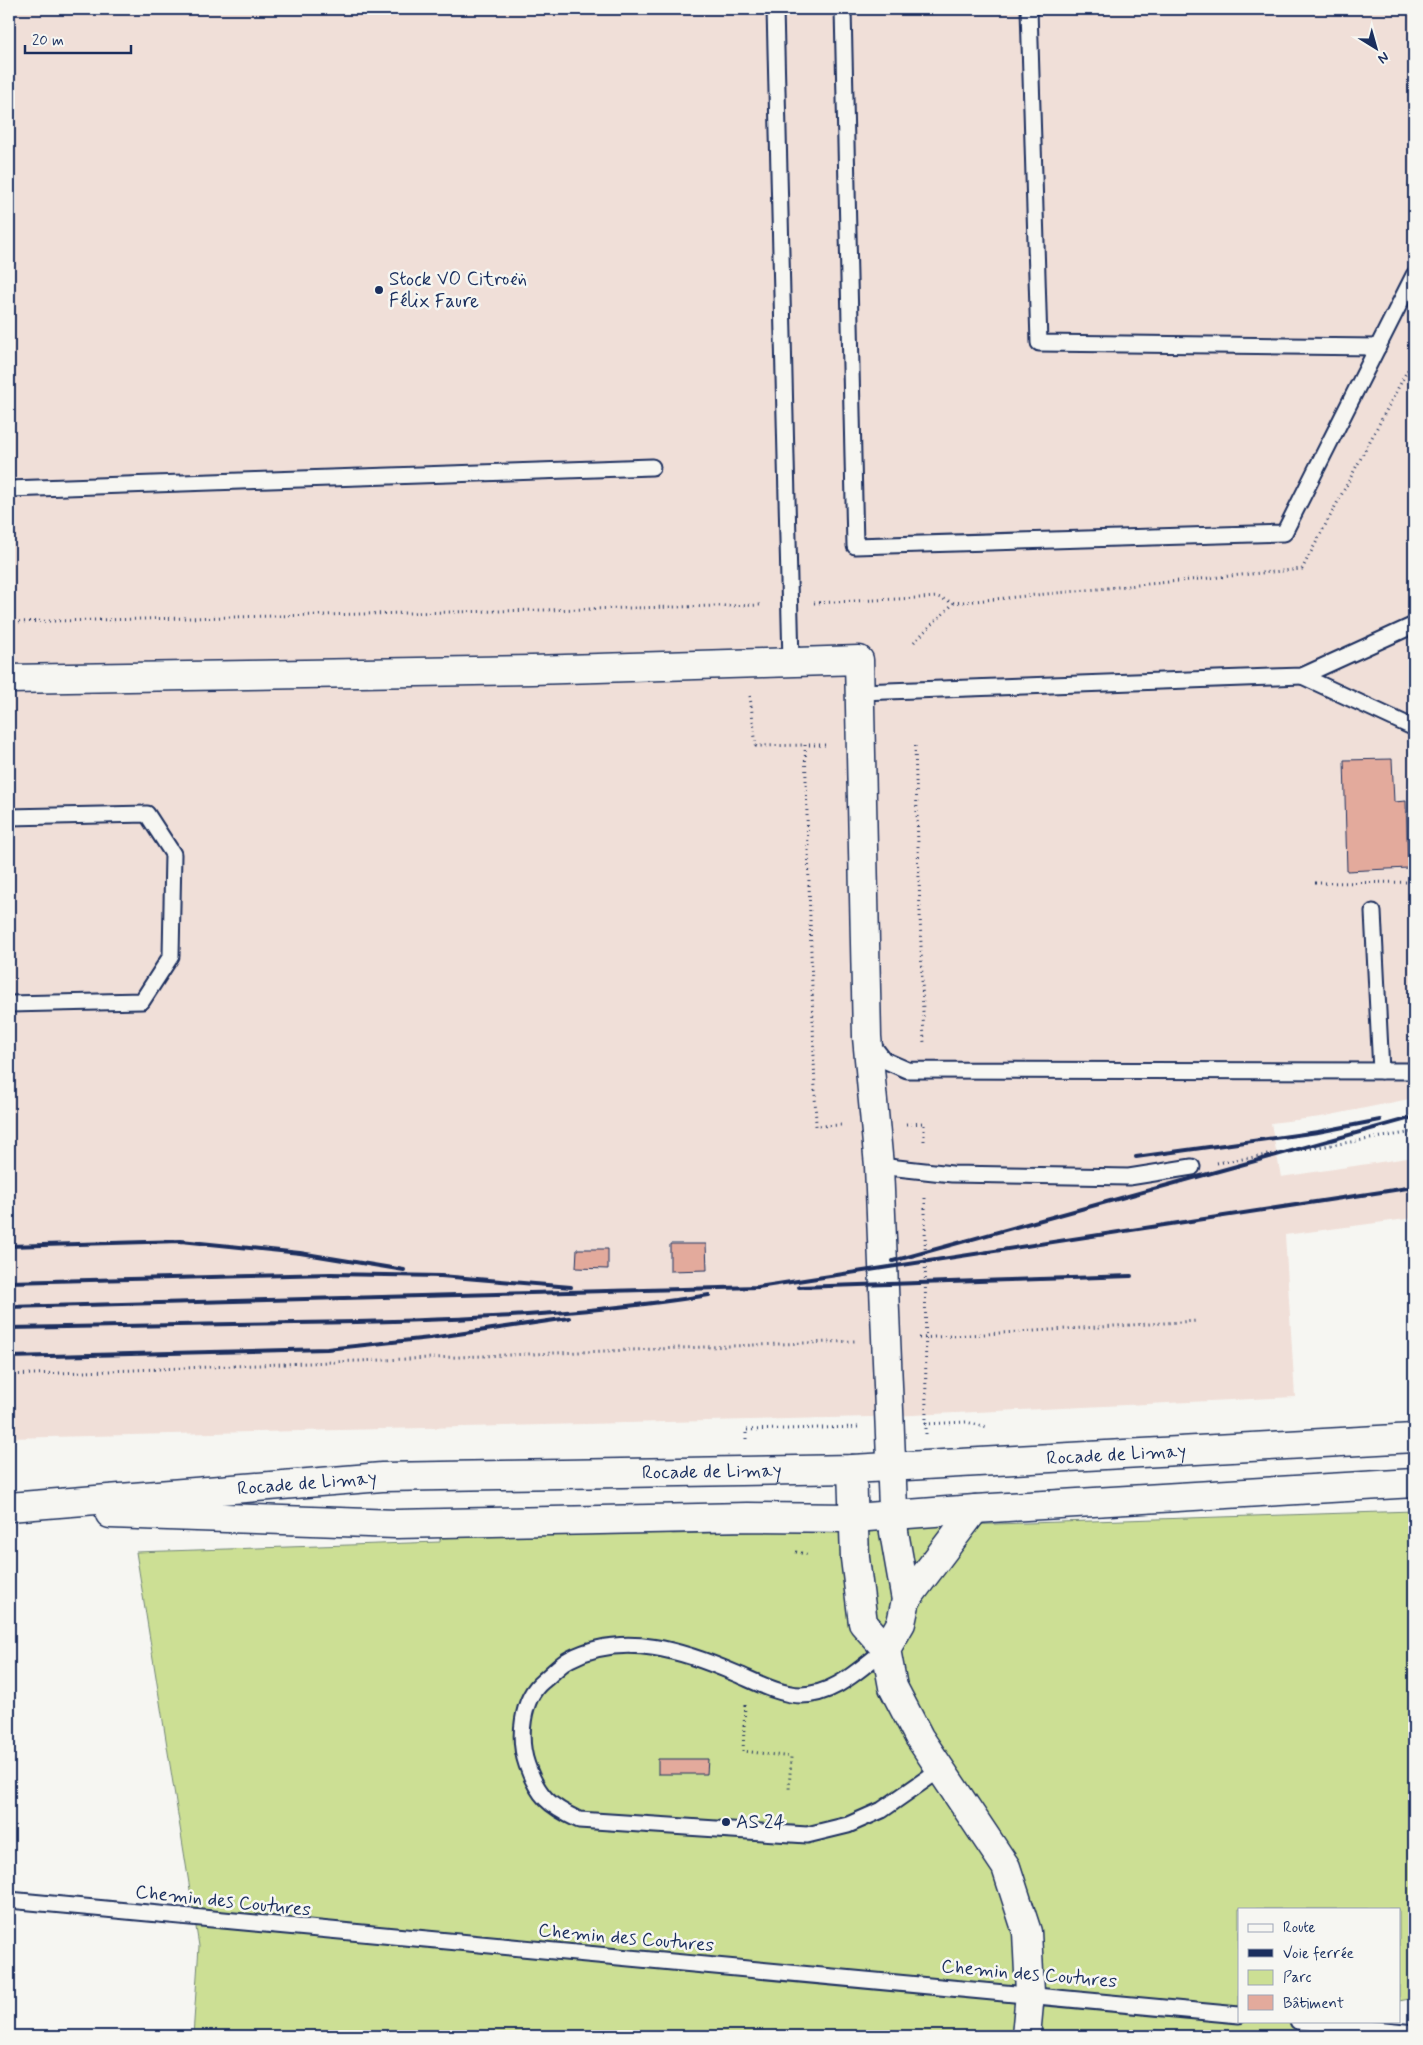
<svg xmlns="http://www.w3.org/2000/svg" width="1423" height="2045" font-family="Mynerve,sans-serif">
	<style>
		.built { fill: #f0dfd8 }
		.green { fill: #ccdf94; stroke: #748779 }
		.water { fill: #85c1e5; stroke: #5b87af }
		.building { fill: #e3aa9c; stroke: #1b2f5e }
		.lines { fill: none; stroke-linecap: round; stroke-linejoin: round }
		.service-casing { stroke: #1b2f5e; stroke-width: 19 }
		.minor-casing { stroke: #1b2f5e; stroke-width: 31 }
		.secondary-casing { stroke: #1b2f5e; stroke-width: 31 }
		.path { stroke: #1b2f5e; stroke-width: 3; stroke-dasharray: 1 4; stroke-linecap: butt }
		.service { stroke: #f6f6f2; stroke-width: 15 }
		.minor { stroke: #f6f6f2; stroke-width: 28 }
		.secondary { stroke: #f6f6f2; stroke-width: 28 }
		.rail { stroke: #1b2f5e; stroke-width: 4 }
		.poi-dot { fill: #1b2f5e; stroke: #f6f6f2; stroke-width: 2 }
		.labels { text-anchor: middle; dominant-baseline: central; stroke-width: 5; stroke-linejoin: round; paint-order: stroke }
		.poi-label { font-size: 19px; fill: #1b2f5e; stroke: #f6f6f2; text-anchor: start }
		.street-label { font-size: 19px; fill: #1b2f5e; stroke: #f6f6f2 }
	</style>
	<rect width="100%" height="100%" fill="#f6f6f2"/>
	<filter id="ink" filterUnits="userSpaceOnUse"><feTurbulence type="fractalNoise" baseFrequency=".02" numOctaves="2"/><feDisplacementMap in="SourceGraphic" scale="10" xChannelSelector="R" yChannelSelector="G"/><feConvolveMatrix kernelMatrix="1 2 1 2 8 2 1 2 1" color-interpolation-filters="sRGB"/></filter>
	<g filter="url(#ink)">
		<path class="built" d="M9 9H1414V1098L1321 1117 1271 1123 1281 1177 1414 1157V1218L1285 1235 1295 1397 870 1417 9 1438Z"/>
		<path class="green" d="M1414 1511V1998L1399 2001V1909H1239V2021H1367L1346 2036H193L199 1946 136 1552 440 1542V1536L659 1531 673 1534Z"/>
		<path class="water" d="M1156 2030 1212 2036H1106L1112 2032Z"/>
		<g class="building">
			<path d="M1392 759 1394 802 1406 801 1408 868 1347 871 1344 760Z"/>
			<path d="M670 1244H706L707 1270 670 1271Z"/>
			<path d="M577 1249H608V1269L576 1268Z"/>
			<path d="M658 1759H708L707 1774H658Z"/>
		</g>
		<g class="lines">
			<defs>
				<g id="service">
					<path d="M775 9 791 662"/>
					<path d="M843 9 855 546 1284 533 1414 275"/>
					<path d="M1029 9 1039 343 1378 347"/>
					<path d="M9 489 652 467"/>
					<path d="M1302 676 1410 726H1414"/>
					<path d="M860 692 1302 676 1414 625"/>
					<path d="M9 817 147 814 173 854 171 956 142 1001 9 1004"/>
					<path d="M1373 912 1381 1071"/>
					<path d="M871 1043 884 1060 907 1070 1414 1071"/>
					<path d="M879 1166 952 1174 1129 1177 1192 1167"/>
					<path d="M886 1649C860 1668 835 1695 801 1695 780 1695 756 1682 737 1674 684 1651 624 1631 570 1659 560 1664 552 1674 543 1681 521 1699 518 1739 527 1765 538 1796 549 1806 579 1820L807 1835 848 1825 882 1810 942 1768"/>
					<path d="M9 1900C419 1941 829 1974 1239 2015"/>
					<path d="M1298 2021 1414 2033"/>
				</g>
				<g id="minor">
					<path d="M9 679 532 670 859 660 867 1037 879 1166 894 1532 906 1600 901 1623 886 1649"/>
					<path d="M852 1469 855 1558 863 1623 886 1649 893 1687 919 1737 1006 1867 1027 1932 1030 1993 1026 2036"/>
					<path d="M906 1600 975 1509"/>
				</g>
				<g id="secondary">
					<path id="s1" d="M9 1507 382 1477 852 1469 1414 1438"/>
					<path d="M110 1514 396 1524 747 1517 854 1518 975 1509 1414 1483"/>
				</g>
			</defs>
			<use href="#service" class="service-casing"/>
			<use href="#minor" class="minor-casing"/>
			<use href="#secondary" class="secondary-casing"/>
			<g class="path">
				<path d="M814 603 938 597 954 603"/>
				<path d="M9 622 763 605"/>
				<path d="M914 642 954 603 1302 569 1414 358"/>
				<path d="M750 696 756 746 805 745"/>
				<path d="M825 745H805L816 1126 843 1125"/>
				<path d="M915 746 924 1045"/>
				<path d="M1315 883 1414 882"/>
				<path d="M906 1124 924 1123V1144"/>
				<path d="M1217 1163 1414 1132"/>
				<path d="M925 1198 926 1434"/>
				<path d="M919 1338 1197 1321"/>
				<path d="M9 1375 855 1341"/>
				<path d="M925 1424 966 1422 988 1427"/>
				<path d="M746 1439V1430L859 1427"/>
				<path d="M796 1552 810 1555"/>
				<path d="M745 1705 743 1751 791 1757 789 1790"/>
			</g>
			<use href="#service" class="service"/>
			<use href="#minor" class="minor"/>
			<use href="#secondary" class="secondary"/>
			<g class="rail">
				<path d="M1136 1157 1318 1132 1380 1120"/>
				<path d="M9 1246 181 1241 300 1253 404 1270"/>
				<path d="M893 1261 1414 1117"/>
				<path d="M9 1282 331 1274 441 1276 571 1287"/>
				<path d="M799 1287 1131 1276"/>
				<path d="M9 1307 758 1287 1414 1187"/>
				<path d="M9 1328C104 1326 200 1325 296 1323 434 1321 572 1317 709 1295"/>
				<path d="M9 1357 327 1349 430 1338 569 1318"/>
			</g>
		</g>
	</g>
	<g class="poi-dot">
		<circle cx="379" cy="290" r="5"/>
		<circle cx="726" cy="1822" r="5"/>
	</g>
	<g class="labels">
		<g class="poi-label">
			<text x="389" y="279">Stock VO Citroën<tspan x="389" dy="22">Félix Faure</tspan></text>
			<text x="736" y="1822">AS 24</text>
		</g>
		<g class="street-label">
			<text stroke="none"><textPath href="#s1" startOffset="1109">Rocade de Limay</textPath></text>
			<text stroke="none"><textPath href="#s1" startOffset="704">Rocade de Limay</textPath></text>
			<text stroke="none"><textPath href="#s1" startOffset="299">Rocade de Limay</textPath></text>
			<text transform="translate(223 1901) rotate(6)">Chemin des Coutures</text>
			<text transform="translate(626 1938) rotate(5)">Chemin des Coutures</text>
			<text transform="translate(1029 1974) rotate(5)">Chemin des Coutures</text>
		</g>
	</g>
	<rect width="1423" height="2045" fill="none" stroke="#f6f6f2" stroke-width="30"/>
	<rect x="15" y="15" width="1393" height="2015" fill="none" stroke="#1b2f5e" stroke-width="2" filter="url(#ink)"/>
	<rect x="1238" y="1908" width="162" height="115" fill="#f6f6f2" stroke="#9ea6b7"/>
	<rect x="1248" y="1924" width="25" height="8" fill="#f6f6f2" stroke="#9ea6b7"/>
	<text x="1283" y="1932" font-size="15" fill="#1b2f5e">Route</text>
	<rect x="1248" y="1949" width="25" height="8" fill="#1b2f5e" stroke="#9ea6b7"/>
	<text x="1283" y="1958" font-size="15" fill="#1b2f5e">Voie ferrée</text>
	<rect x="1248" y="1970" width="25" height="15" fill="#ccdf94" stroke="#9ea6b7"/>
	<text x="1283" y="1982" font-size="15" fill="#1b2f5e">Parc</text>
	<rect x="1248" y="1995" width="25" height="15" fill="#e3aa9c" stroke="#9ea6b7"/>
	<text x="1283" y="2008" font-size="15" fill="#1b2f5e">Bâtiment</text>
	<g transform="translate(1376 48) rotate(143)" stroke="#f6f6f2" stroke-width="4" paint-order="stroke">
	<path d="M0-4L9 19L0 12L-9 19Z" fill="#1b2f5e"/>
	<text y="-8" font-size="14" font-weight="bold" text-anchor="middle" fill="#1b2f5e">N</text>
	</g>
	<path d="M25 45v8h106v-8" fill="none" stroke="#1b2f5e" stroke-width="2.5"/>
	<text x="32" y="45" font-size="15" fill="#1b2f5e" stroke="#f6f6f2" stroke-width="4" paint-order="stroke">20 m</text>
</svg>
